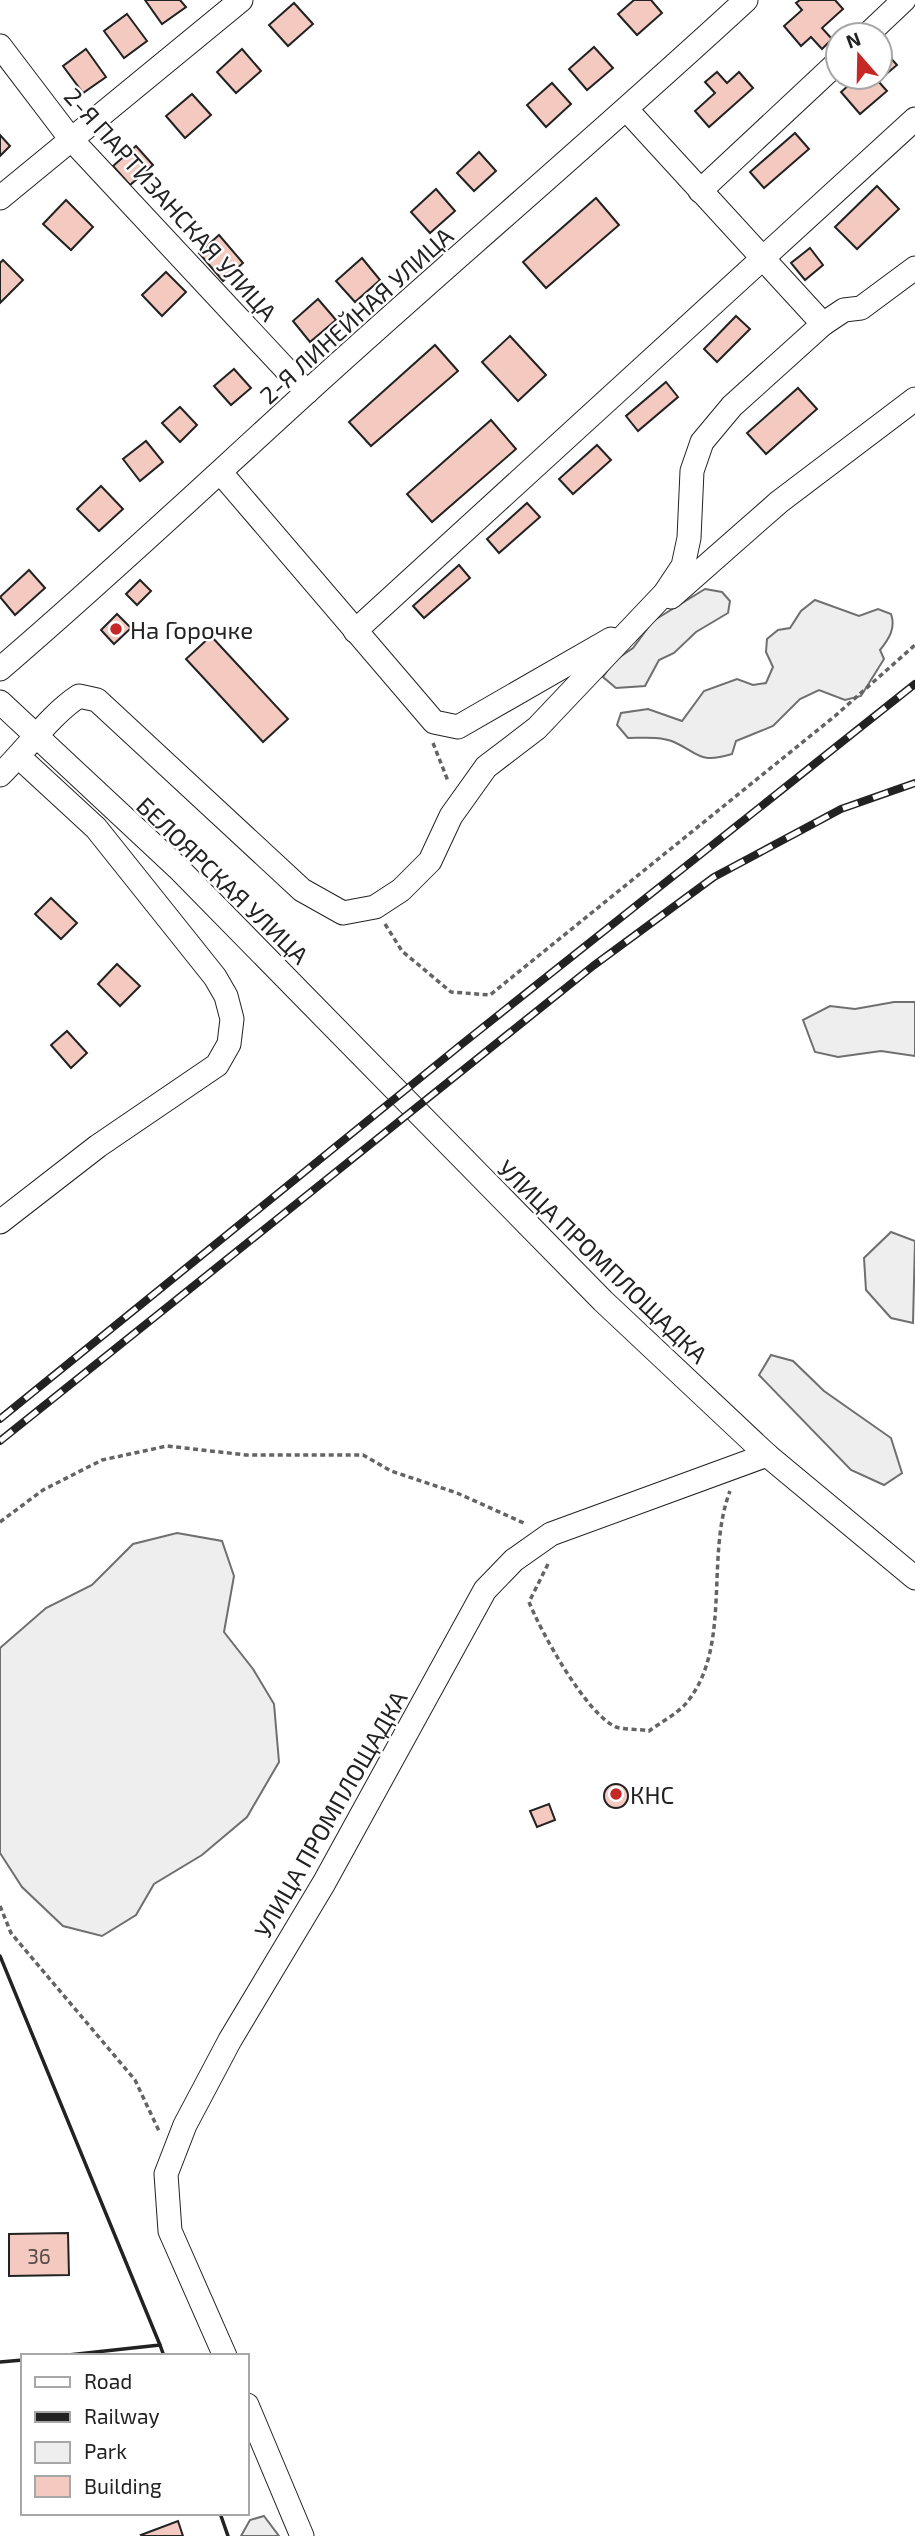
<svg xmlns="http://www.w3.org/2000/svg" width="915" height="2536" font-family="'Exo 2',sans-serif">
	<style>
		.green { fill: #eee; stroke: #6f6f6f; stroke-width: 2 }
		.building { fill: #f3c9c0; stroke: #222; stroke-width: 2 }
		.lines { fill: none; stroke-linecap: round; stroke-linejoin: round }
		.minor-casing { stroke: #222; stroke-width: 25 }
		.path { stroke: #646464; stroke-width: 3.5; stroke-dasharray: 5 3.5; stroke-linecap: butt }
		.minor { stroke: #fff; stroke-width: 23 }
		.rail-casing { stroke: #222; stroke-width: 8 }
		.rail { stroke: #fff; stroke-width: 5; stroke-dasharray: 16; stroke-linecap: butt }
		.wall { stroke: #222; stroke-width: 3.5 }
		.poi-dot { fill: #c62828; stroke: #fff; stroke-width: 2.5 }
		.labels { text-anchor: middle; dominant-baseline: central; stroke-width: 5; stroke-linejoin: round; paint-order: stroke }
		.number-label { font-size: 21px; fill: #564c4a }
		.street-label { font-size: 24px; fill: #222; stroke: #fff }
		.poi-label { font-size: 24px; fill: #222; stroke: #fff; text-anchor: start }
	</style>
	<rect width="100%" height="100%" fill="#fff"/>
	<g class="green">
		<path d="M705 589 722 592 730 601 728 613 696 632 674 653 659 660 645 686 616 688 603 677 614 661 633 648 653 621Z"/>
		<path d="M815 600 859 616 878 609 891 614C896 628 889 639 880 650L884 659 861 696 845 700 819 690 800 699 773 726 736 741 732 754C699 764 700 754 674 742 660 736 642 738 628 738L617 725 621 713 648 709 682 721 704 691 737 679 753 685 766 683 773 667 766 652 767 639 778 630 790 628 801 611Z"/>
		<path d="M894 1002H915V1056L881 1051 838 1057 815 1052 803 1020 830 1006 855 1009Z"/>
		<path d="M891 1232 915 1241 913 1323 891 1318 866 1290 864 1258Z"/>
		<path d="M771 1355 793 1361 824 1391 891 1438 902 1473 884 1485 851 1470 759 1375Z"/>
		<path d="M177 1533 222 1541 234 1576 224 1632 253 1669 274 1704 279 1762 247 1817 202 1855 154 1884 136 1915 102 1936 63 1926 22 1887 0 1853V1648L46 1608 92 1585 133 1544Z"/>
		<path d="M264 2516 279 2536H241L250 2520Z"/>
	</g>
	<g class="building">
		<path d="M145 0H180L186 7 162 24Z"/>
		<path d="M634 0H651L662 13 637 35 618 14Z"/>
		<path d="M800 0H835L843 9 822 28 832 39 822 49 811 37 801 46 784 26 802 10 796 3Z"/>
		<path d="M294 3 313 24 288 46 269 25Z"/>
		<path d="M127 14 147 41 124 58 104 31Z"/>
		<path d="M594 47 613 68 587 90 569 69Z"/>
		<path d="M86 49 106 77 83 93 63 66Z"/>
		<path d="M242 49 261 71 236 93 217 72Z"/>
		<path d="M886 53 897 65 878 81 887 91 860 114 841 92 858 77H880V58Z"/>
		<path d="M717 72 727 83 739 72 753 88 709 127 695 111 715 93 705 82Z"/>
		<path d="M552 83 571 104 546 127 527 105Z"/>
		<path d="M192 94 211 115 185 138 166 116Z"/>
		<path d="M795 133 809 149 764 188 750 172Z"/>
		<path d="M0 135 10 146 0 156Z"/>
		<path d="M136 146 153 165 130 185 113 166Z"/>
		<path d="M479 152 496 171 474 191 457 173Z"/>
		<path d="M877 186 899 209 857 249 835 227Z"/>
		<path d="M436 189 455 211 430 233 411 212Z"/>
		<path d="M596 198 619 225 546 288 523 262Z"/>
		<path d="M66 200 93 227 71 250 43 224Z"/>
		<path d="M219 235 243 263 223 281 199 253Z"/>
		<path d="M810 248 823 265 805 280 791 263Z"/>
		<path d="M362 258 380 280 355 302 336 281Z"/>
		<path d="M3 260 23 280 0 303V263Z"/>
		<path d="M166 272 186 292 162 316 142 295Z"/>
		<path d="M318 299 336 320 310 342 293 321Z"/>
		<path d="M736 316 750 329 717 362 704 349Z"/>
		<path d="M510 336 546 375 518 401 482 362Z"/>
		<path d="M435 345 458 371 371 446 349 422Z"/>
		<path d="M234 369 251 388 231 405 214 386Z"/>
		<path d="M666 382 678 397 638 431 626 416Z"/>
		<path d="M798 388 817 409 766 454 747 433Z"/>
		<path d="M180 407 197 425 180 442 162 423Z"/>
		<path d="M491 420 516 449 432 522 407 494Z"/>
		<path d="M146 441 163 462 140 481 123 459Z"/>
		<path d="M597 445 611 460 573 494 559 479Z"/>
		<path d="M101 486 123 509 99 531 77 509Z"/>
		<path d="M527 503 540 517 499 553 487 539Z"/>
		<path d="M459 565 470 578 424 618 413 606Z"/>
		<path d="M29 570 45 588 15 615 0 597Z"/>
		<path d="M140 580 151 591 137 605 126 594Z"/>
		<path d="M117 614 131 628 114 644 101 630Z"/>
		<path d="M211 636 288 719 263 742 186 659Z"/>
		<path d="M51 898 77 923 61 939 35 914Z"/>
		<path d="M117 964 140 986 120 1006 98 984Z"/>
		<path d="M67 1031 87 1053 71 1068 51 1045Z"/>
		<circle cx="616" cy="1796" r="12"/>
		<path d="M549 1804 555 1820 537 1827 530 1811Z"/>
		<path d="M68 2233 69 2275 9 2276V2234Z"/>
		<path d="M178 2521 183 2536H142L141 2535Z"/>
	</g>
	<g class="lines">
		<defs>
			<g id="minor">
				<path d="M867 35 904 0"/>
				<path d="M0 46 70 138 307 392"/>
				<path d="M627 110 823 324"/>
				<path d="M700 191 838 62"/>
				<path d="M0 198 241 0"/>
				<path d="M221 473 434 722 458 727 611 639"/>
				<path d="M671 597 779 502 915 399"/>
				<path d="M355 631 915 119"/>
				<path d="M0 669C105 579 205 485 307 392 452 260 602 133 746 0"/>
				<path d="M0 702 178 868 603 1301 767 1455 915 1578"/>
				<path d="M0 775C25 751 51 714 79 696L97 700 302 890 343 913 375 907 401 890 430 861 451 816 486 767 537 728 665 593 683 566 689 538 692 471 702 442 732 406 823 324 844 310 861 308 915 268"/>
				<path d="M0 1222 98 1146 217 1065 229 1044 232 1019 226 996 215 977 96 828 19 757"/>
				<path d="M225 2356 170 2231 166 2174 185 2125 230 2040 324 1883 485 1590 514 1560 551 1534 767 1455"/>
				<path d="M247 2405 302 2536"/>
			</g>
		</defs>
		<use href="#minor" class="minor-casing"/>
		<g class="path">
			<path d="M433 743 448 781"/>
			<path d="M385 924 402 951 451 992 490 995 835 716 915 645"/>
			<path d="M0 1522 43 1490 102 1460 167 1446 246 1455H363L391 1471 457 1493 526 1524"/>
			<path d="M548 1564 529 1602C541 1632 586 1714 616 1727 625 1730 640 1729 649 1731 661 1722 679 1713 688 1701 732 1645 705 1556 730 1491"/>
			<path d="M0 1906 11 1933 135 2080 159 2131"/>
		</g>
		<use href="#minor" class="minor"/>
		<defs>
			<g id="rail">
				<path d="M0 1419 462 1044 915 684"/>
				<path d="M0 1441 593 966 714 877 841 809 915 783"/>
			</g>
		</defs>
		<use href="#rail" class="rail-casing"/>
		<use href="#rail" class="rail"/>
		<g class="wall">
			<path d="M0 1956 160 2345 59 2356"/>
			<path d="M160 2345 164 2356"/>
			<path d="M0 2362 23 2360"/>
			<path d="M220 2513 228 2536"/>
		</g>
	</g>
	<g class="poi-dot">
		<circle cx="116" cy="629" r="7"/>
		<circle cx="616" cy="1794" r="7"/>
	</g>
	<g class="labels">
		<g class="number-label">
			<text x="39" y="2255">36</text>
		</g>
		<g class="street-label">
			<text transform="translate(171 204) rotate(48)">2-Я ПАРТИЗАНСКАЯ УЛИЦА</text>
			<text transform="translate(356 315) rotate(-42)">2-Я ЛИНЕЙНАЯ УЛИЦА</text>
			<text transform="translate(223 880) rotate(44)">БЕЛОЯРСКАЯ УЛИЦА</text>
			<text transform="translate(603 1261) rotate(44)">УЛИЦА ПРОМПЛОЩАДКА</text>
			<text transform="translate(330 1814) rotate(-60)">УЛИЦА ПРОМПЛОЩАДКА</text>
		</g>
		<g class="poi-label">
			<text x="130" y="629">На Горочке</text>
			<text x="630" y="1794">КНС</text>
		</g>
	</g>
	<rect x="21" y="2354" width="228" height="161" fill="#ffffff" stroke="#a7a7a7" stroke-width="2"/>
	<rect x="35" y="2377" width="35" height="10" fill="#ffffff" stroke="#a7a7a7" stroke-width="2"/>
	<text x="84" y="2389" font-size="21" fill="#222222">Road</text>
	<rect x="35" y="2412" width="35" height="10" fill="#222222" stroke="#a7a7a7" stroke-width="2"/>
	<text x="84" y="2424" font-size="21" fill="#222222">Railway</text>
	<rect x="35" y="2442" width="35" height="21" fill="#eeeeee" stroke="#a7a7a7" stroke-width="2"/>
	<text x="84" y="2459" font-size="21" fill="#222222">Park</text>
	<rect x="35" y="2476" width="35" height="21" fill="#f3c9c0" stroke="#a7a7a7" stroke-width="2"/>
	<text x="84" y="2494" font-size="21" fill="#222222">Building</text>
	<g transform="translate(859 56) rotate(340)"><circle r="33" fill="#ffffff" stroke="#a7a7a7" stroke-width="2"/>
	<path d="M0-5L12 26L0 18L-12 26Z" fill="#c62828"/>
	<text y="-10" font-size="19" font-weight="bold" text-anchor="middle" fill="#222222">N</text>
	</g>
</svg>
